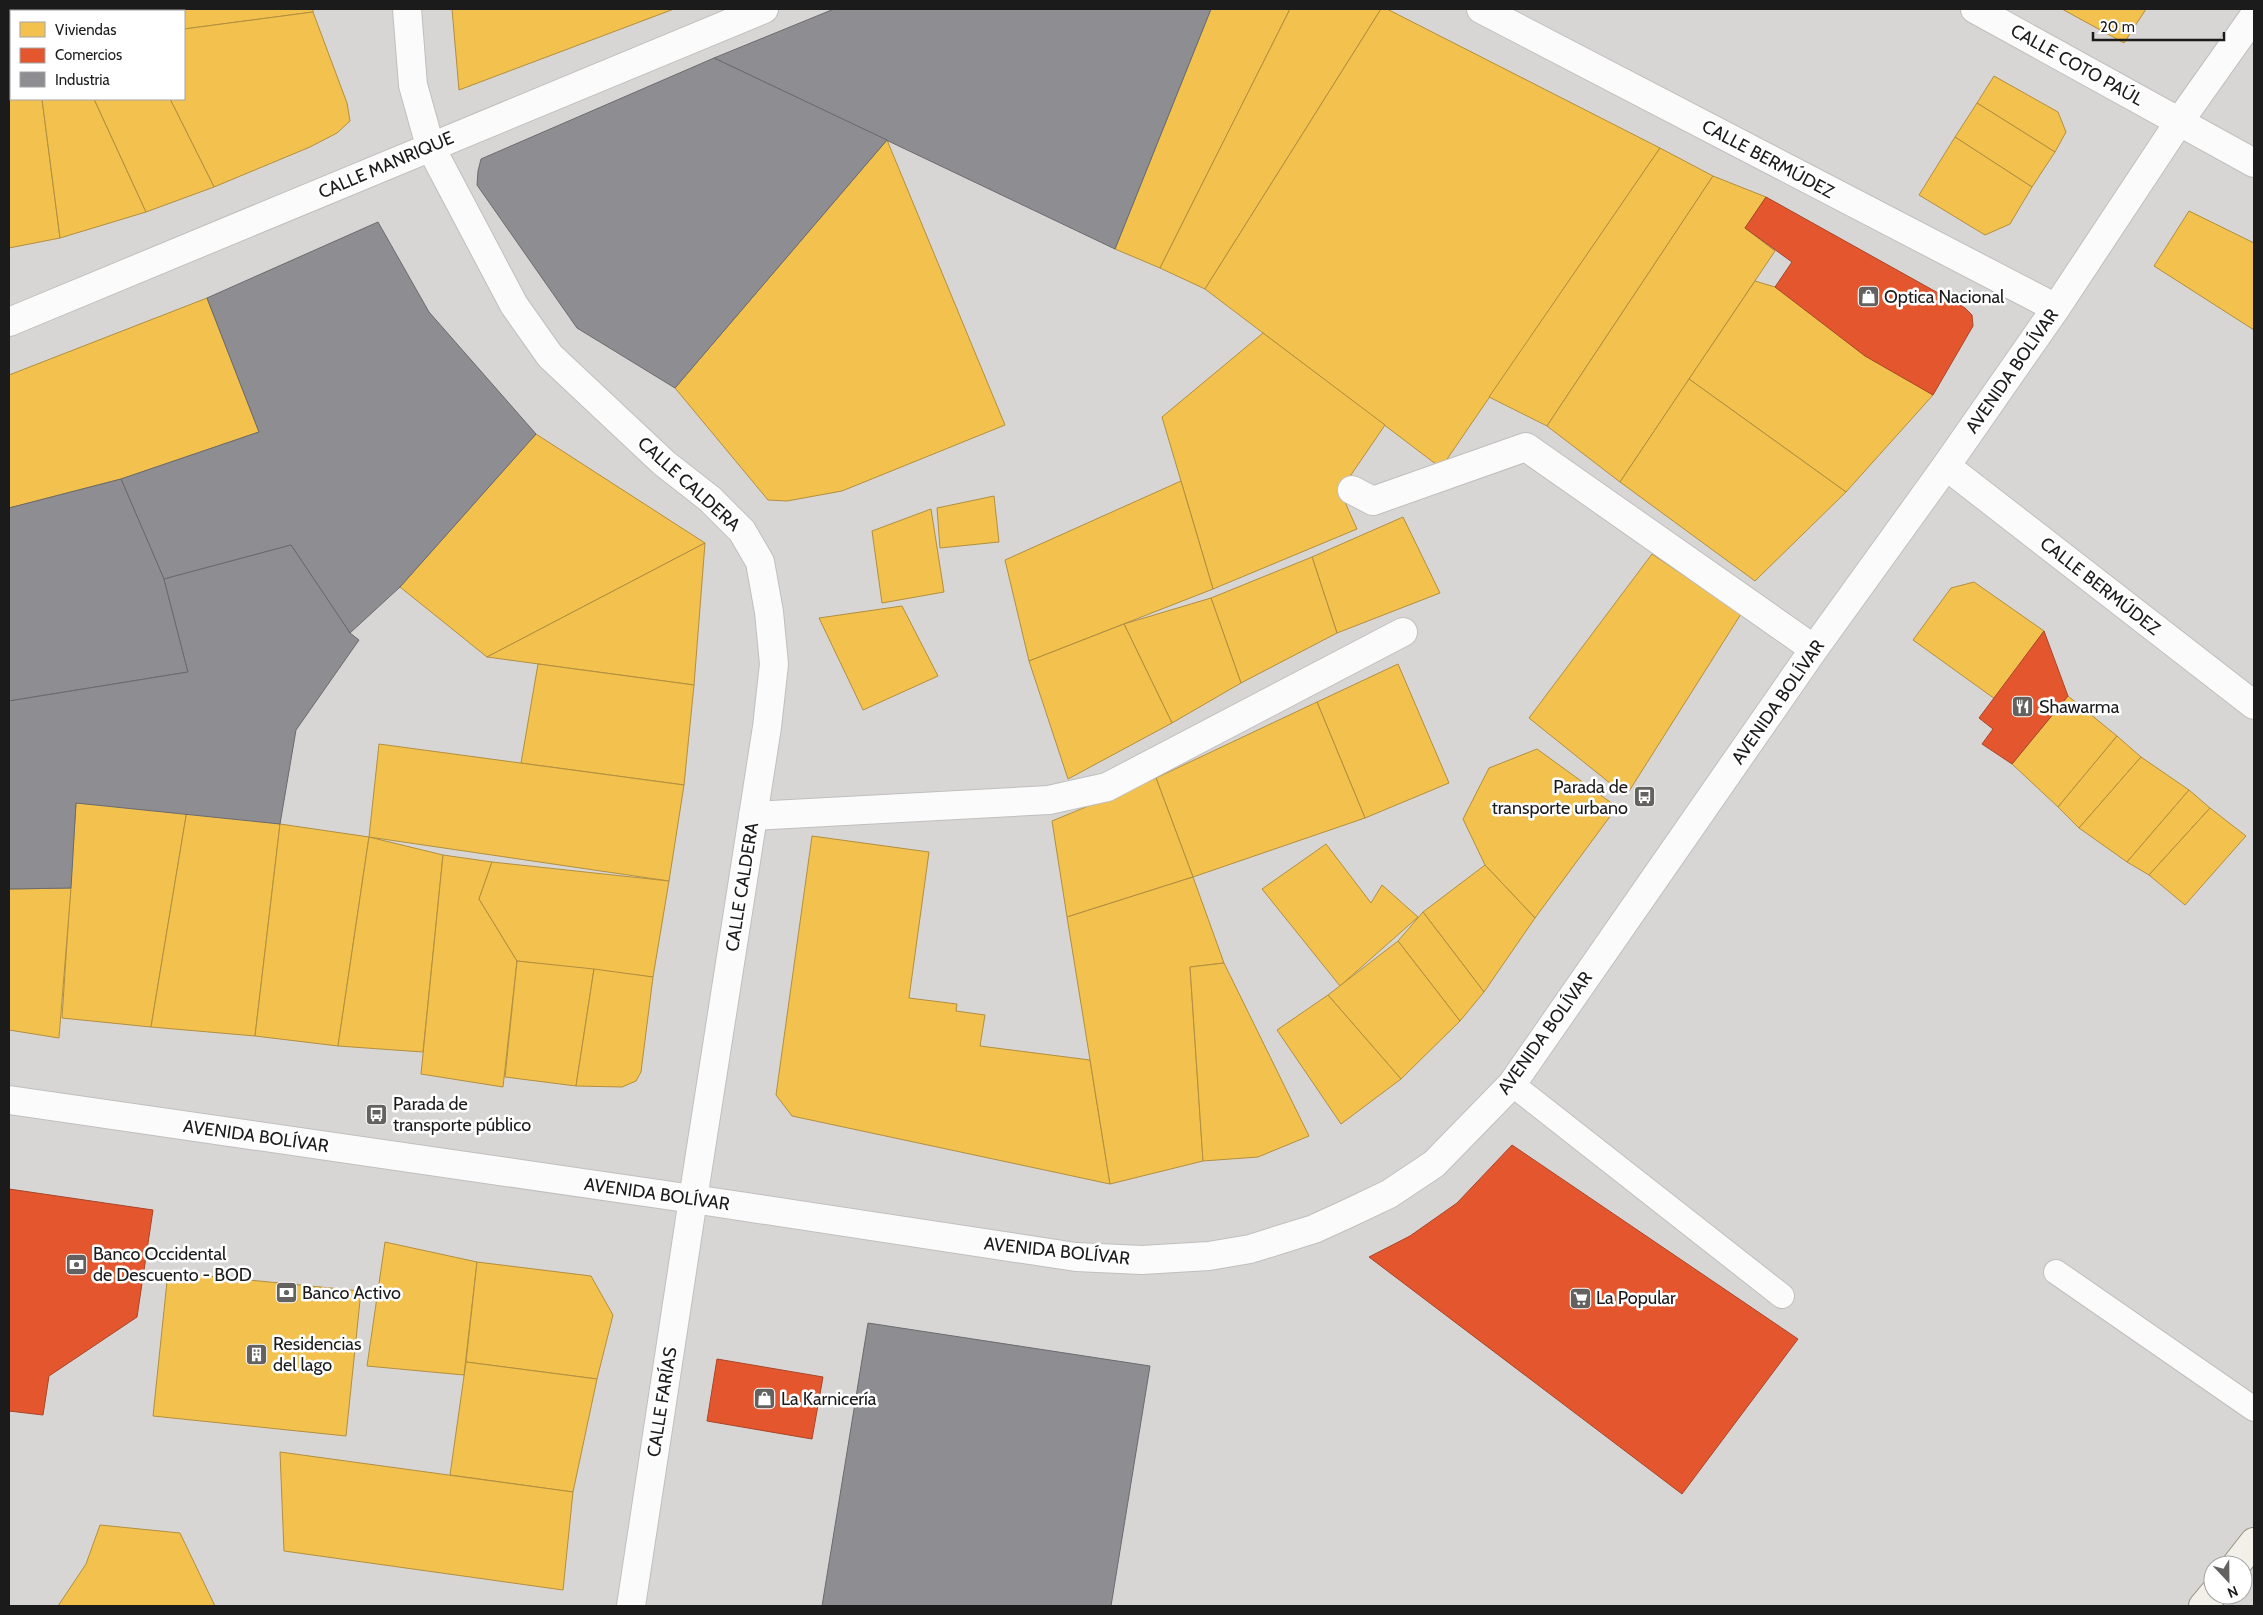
<svg xmlns="http://www.w3.org/2000/svg" width="2263" height="1615" font-family="Cabin,sans-serif">
	<style>
		.residential { fill: #d8d6d5; fill-rule: evenodd }
		.homes { fill: #f2c14e; stroke: #b28f3f }
		.shops { fill: #e4572e; stroke: #a84528 }
		.industry { fill: #8d8d92; stroke: #6b6b6e }
		.lines { fill: none; stroke-linecap: round; stroke-linejoin: round }
		.lane-casing { stroke: #c0bfbe; stroke-width: 26 }
		.street-casing { stroke: #c0bfbe; stroke-width: 30 }
		.secondary-casing { stroke: #93917c; stroke-width: 30 }
		.lane { stroke: #fcfbfb; stroke-width: 24 }
		.street { stroke: #fcfbfb; stroke-width: 28 }
		.secondary { stroke: #f2f0e8; stroke-width: 28 }
		.labels { text-anchor: middle; dominant-baseline: central; stroke-width: 5; stroke-linejoin: round; paint-order: stroke }
		.street-label { font-size: 18px; fill: #1b1b1b; stroke: #fff }
		.poi-label { font-size: 18px; fill: #1b1b1b; stroke: #fff; text-anchor: start }
	</style>
	<rect width="100%" height="100%" fill="#e9e6e3"/>
	<path class="residential" d="M9 9H2254V1606H9ZM11 11H184V99H11ZM2213 1565H2243V1595H2213Z"/>
	<g class="homes">
		<path d="M9 9H41V11H11V99H42L60 238 9 248Z"/>
		<path d="M117 9H313V12L184 29V11H117Z"/>
		<path d="M452 9H674L459 90Z"/>
		<path d="M1211 9H1290L1160 268 1115 249Z"/>
		<path d="M1290 9H1381L1205 289 1160 268Z"/>
		<path d="M1381 9H1387L1660 148 1441 468 1205 289Z"/>
		<path d="M2062 9H2146L2124 43Z"/>
		<path d="M313 12 347 103 350 121 337 133 310 147 214 187 170 99H184V29Z"/>
		<path d="M1994 76 2058 112 2066 132 2055 152 1977 103Z"/>
		<path d="M42 99H94L146 212 60 238Z"/>
		<path d="M94 99H170L214 187 146 212Z"/>
		<path d="M1977 103 2055 152 2032 187 1955 137Z"/>
		<path d="M1955 137 2032 187 2010 224 1985 235 1919 195Z"/>
		<path d="M887 140 1005 425 842 491 787 501 768 500 675 388Z"/>
		<path d="M1660 148 1713 176 1547 426 1489 397Z"/>
		<path d="M1713 176 1766 197 1745 228 1775 251 1620 482 1547 426Z"/>
		<path d="M2189 211 2254 243V330L2154 266Z"/>
		<path d="M1755 281 1775 287 1933 395 1846 492 1689 379Z"/>
		<path d="M207 298 259 432 121 479 9 508V375Z"/>
		<path d="M1263 333 1385 425 1340 491 1357 529 1213 589 1162 417Z"/>
		<path d="M1689 379 1846 492 1755 581 1620 482Z"/>
		<path d="M536 434 705 543 487 657 400 587Z"/>
		<path d="M1181 481 1213 589 1029 661 1005 560Z"/>
		<path d="M994 496 999 542 940 548 937 508Z"/>
		<path d="M931 509 944 592 882 603 872 531Z"/>
		<path d="M1403 517 1440 593 1337 633 1312 557Z"/>
		<path d="M705 543 694 685 487 657Z"/>
		<path d="M1652 554 1741 614 1626 796 1529 718Z"/>
		<path d="M1312 557 1337 633 1241 683 1211 598Z"/>
		<path d="M1974 582 2044 631 1995 699 1913 640 1951 588Z"/>
		<path d="M1211 598 1241 683 1172 723 1124 624Z"/>
		<path d="M902 606 938 676 863 710 819 618Z"/>
		<path d="M1124 624 1172 723 1068 779 1029 661Z"/>
		<path d="M538 664 694 685 684 785 521 763Z"/>
		<path d="M1398 664 1449 783 1365 818 1317 702Z"/>
		<path d="M2068 696 2117 736 2058 807 2012 764Z"/>
		<path d="M1317 702 1365 818 1193 877 1156 778Z"/>
		<path d="M2117 736 2141 757 2079 828 2058 807Z"/>
		<path d="M379 744 684 785 669 881 369 837Z"/>
		<path d="M1537 749 1617 807 1535 918 1485 865 1463 819 1489 768Z"/>
		<path d="M2141 757 2189 790 2127 862 2079 828Z"/>
		<path d="M1156 778 1193 877 1067 917 1052 821Z"/>
		<path d="M2189 790 2210 808 2149 875 2127 862Z"/>
		<path d="M76 803 187 810 151 1027 62 1018Z"/>
		<path d="M2210 808 2246 836 2185 905 2149 875Z"/>
		<path d="M187 810 280 824 255 1036 151 1027Z"/>
		<path d="M280 824 369 837 338 1046 255 1036Z"/>
		<path d="M812 836 929 852 909 998 957 1004 956 1011 985 1015 980 1046 1090 1060 1110 1184 792 1116 776 1095Z"/>
		<path d="M369 837 443 855 423 1052 338 1046Z"/>
		<path d="M1326 844 1371 903 1382 885 1418 917 1340 986 1262 889Z"/>
		<path d="M443 855 492 862 479 899 517 961 503 1087 421 1074Z"/>
		<path d="M492 862 669 881 653 977 517 961 479 899Z"/>
		<path d="M1485 865 1535 918 1484 992 1423 912Z"/>
		<path d="M1193 877 1224 963 1190 967 1203 1161 1110 1184 1067 917Z"/>
		<path d="M71 888 59 1038 9 1030V889Z"/>
		<path d="M1423 912 1484 992 1460 1021 1398 941Z"/>
		<path d="M1398 941 1460 1021 1401 1079 1328 995Z"/>
		<path d="M517 961 594 969 576 1086 505 1077Z"/>
		<path d="M1224 963 1309 1136 1258 1157 1203 1161 1190 967Z"/>
		<path d="M594 969 653 977 641 1072 636 1081 622 1087 576 1086Z"/>
		<path d="M1328 995 1401 1079 1341 1124 1277 1030Z"/>
		<path d="M385 1242 477 1262 464 1375 367 1366Z"/>
		<path d="M477 1262 591 1276 613 1315 597 1379 466 1362Z"/>
		<path d="M168 1272 361 1291 346 1436 153 1416Z"/>
		<path d="M466 1362 597 1379 573 1492 450 1475Z"/>
		<path d="M280 1452 573 1492 563 1590 284 1551Z"/>
		<path d="M100 1525 180 1533 215 1606H58L86 1564Z"/>
	</g>
	<g class="shops">
		<path d="M1766 197 1965 308 1972 315 1973 326 1933 395 1865 356 1775 287 1792 262 1745 228Z"/>
		<path d="M2044 631 2068 696 2012 764 1982 744 1993 729 1979 718Z"/>
		<path d="M1512 1145 1798 1339 1682 1494 1369 1257 1410 1236 1457 1203Z"/>
		<path d="M9 1189 153 1210 137 1317 49 1376 43 1415 9 1411Z"/>
		<path d="M717 1359 823 1377 812 1439 707 1421Z"/>
	</g>
	<g class="industry">
		<path d="M834 9H1211L1115 249 714 58Z"/>
		<path d="M714 58 887 140 675 388 577 328 477 185 478 171 481 159Z"/>
		<path d="M378 222 429 312 536 434 400 587 350 633 291 545 164 579 121 479 259 432 207 298Z"/>
		<path d="M121 479 164 579 188 672 9 701V508Z"/>
		<path d="M291 545 350 633 359 640 296 730 280 824 76 803 71 888 9 889V701L188 672 164 579Z"/>
		<path d="M868 1323 1150 1366 1111 1606H822Z"/>
	</g>
	<g class="lines">
		<defs>
			<g id="lane">
				<path d="M1512 1084 1782 1296"/>
				<path d="M2056 1272 2254 1409"/>
			</g>
			<g id="street">
				<path d="M407 9 413 85 430 146 514 305 550 356 664 463 710 499 742 531 760 562 769 612 774 664 767 727 693 1199 631 1606"/>
				<path d="M1481 9 2056 308"/>
				<path d="M1975 9 2254 163"/>
				<path d="M9 322 764 9"/>
				<path d="M1946 466 2254 705"/>
				<path d="M1352 490 1373 501 1526 447 1814 649"/>
				<path d="M753 816 1049 800 1107 787 1403 632"/>
				<path d="M9 1100 693 1199 1076 1257 1142 1260 1209 1256 1250 1249 1314 1229 1349 1213 1389 1194 1434 1164 1512 1084 1814 649 1946 466 2056 308 2179 122 2254 16"/>
			</g>
			<g id="secondary">
				<path d="M2236 1565 2254 1542"/>
				<path d="M2203 1606 2213 1594"/>
			</g>
		</defs>
		<use href="#lane" class="lane-casing"/>
		<use href="#street" class="street-casing"/>
		<use href="#secondary" class="secondary-casing"/>
		<use href="#lane" class="lane"/>
		<use href="#street" class="street"/>
		<use href="#secondary" class="secondary"/>
	</g>
	<defs>
		<symbol id="shop-square" viewBox="-11 -11 22 22"><rect x="-9" y="-9" width="18" height="18" rx="4" fill="#636261" stroke="#fff"/><path d="M-5-2.5h2.3a2.7 3.5 0 0 1 5.4 0H5L5.5 6h-11ZM-1.5-2.5h3a1.5 2.3 0 0 0-3 0Z" fill="#fff"/></symbol>
		<symbol id="restaurant-square" viewBox="-11 -11 22 22"><rect x="-9" y="-9" width="18" height="18" rx="4" fill="#636261" stroke="#fff"/><path d="M-5-6h1v4h1v-4h1v4h1v-4h1v5L-1.5 .5V6h-2V.5L-5-1ZM5-6V6H3V1.5H1.5Q1.5-4 5-6Z" fill="#fff"/></symbol>
		<symbol id="bus-square" viewBox="-11 -11 22 22"><rect x="-9" y="-9" width="18" height="18" rx="4" fill="#636261" stroke="#fff"/><path d="M-5-6H5V4H4V6H2V4H-2V6H-4V4H-5ZM-3.5-4V0h7V-4ZM-3.5 1.2v1.5H-2V1.2ZM2 1.2v1.5H3.5V1.2Z" fill="#fff"/></symbol>
		<symbol id="bank-square" viewBox="-11 -11 22 22"><rect x="-9" y="-9" width="18" height="18" rx="4" fill="#636261" stroke="#fff"/><path d="M-6-4H6V4H-6ZM0-2.3a2.3 2.3 0 1 0 0 4.6a2.3 2.3 0 1 0 0-4.6Z" fill="#fff"/></symbol>
		<symbol id="supermarket-square" viewBox="-11 -11 22 22"><rect x="-9" y="-9" width="18" height="18" rx="4" fill="#636261" stroke="#fff"/><path d="M-6-5.5h2.5l.6 2H6L4.5 2H-2.5L-4.4-4H-6ZM-1.5 3.2a1.3 1.3 0 1 0 .1 0ZM3 3.2a1.3 1.3 0 1 0 .1 0Z" fill="#fff"/></symbol>
		<symbol id="building-square" viewBox="-11 -11 22 22"><rect x="-9" y="-9" width="18" height="18" rx="4" fill="#636261" stroke="#fff"/><path d="M-4-6H4V6H1V3H-1V6H-4ZM-2.5-4.3h1.7v1.8h-1.7ZM.8-4.3h1.7v1.8H.8ZM-2.5-1h1.7V.8h-1.7ZM.8-1h1.7V.8H.8Z" fill="#fff"/></symbol>
	</defs>
	<g fill-rule="evenodd">
		<use href="#shop-square" x="1856" y="284" width="25" height="25"/>
		<use href="#restaurant-square" x="2010" y="694" width="25" height="25"/>
		<use href="#bus-square" x="1632" y="784" width="25" height="25"/>
		<use href="#bus-square" x="364" y="1102" width="25" height="25"/>
		<use href="#bank-square" x="64" y="1252" width="25" height="25"/>
		<use href="#bank-square" x="274" y="1280" width="25" height="25"/>
		<use href="#supermarket-square" x="1568" y="1286" width="25" height="25"/>
		<use href="#building-square" x="244" y="1342" width="25" height="25"/>
		<use href="#shop-square" x="752" y="1386" width="25" height="25"/>
	</g>
	<g class="labels">
		<g class="street-label">
			<text transform="translate(2077 65) rotate(29)">CALLE COTO PAÚL</text>
			<text transform="translate(1768 159) rotate(28)">CALLE BERMÚDEZ</text>
			<text transform="translate(386 165) rotate(-23)">CALLE MANRIQUE</text>
			<text transform="translate(2012 371) rotate(-55)">AVENIDA BOLÍVAR</text>
			<text transform="translate(689 484) rotate(42)">CALLE CALDERA</text>
			<text transform="translate(2100 586) rotate(38)">CALLE BERMÚDEZ</text>
			<text transform="translate(1778 702) rotate(-55)">AVENIDA BOLÍVAR</text>
			<text transform="translate(742 887) rotate(-81)">CALLE CALDERA</text>
			<text transform="translate(1545 1033) rotate(-54)">AVENIDA BOLÍVAR</text>
			<text transform="translate(256 1136) rotate(8)">AVENIDA BOLÍVAR</text>
			<text transform="translate(657 1194) rotate(8)">AVENIDA BOLÍVAR</text>
			<text transform="translate(1057 1251) rotate(6)">AVENIDA BOLÍVAR</text>
			<text transform="translate(662 1402) rotate(-81)">CALLE FARÍAS</text>
		</g>
		<g class="poi-label">
			<text x="1884" y="297">Optica Nacional</text>
			<text x="2039" y="707">Shawarma</text>
			<text x="1628" y="787" text-anchor="end">Parada de<tspan x="1628" dy="21">transporte urbano</tspan></text>
			<text x="393" y="1104">Parada de<tspan x="393" dy="21">transporte público</tspan></text>
			<text x="93" y="1254">Banco Occidental<tspan x="93" dy="21">de Descuento - BOD</tspan></text>
			<text x="302" y="1293">Banco Activo</text>
			<text x="1596" y="1298">La Popular</text>
			<text x="273" y="1344">Residencias<tspan x="273" dy="21">del lago</tspan></text>
			<text x="781" y="1399">La Karnicería</text>
		</g>
	</g>
	<rect width="2263" height="1615" fill="none" stroke="#1b1b1b" stroke-width="20"/>
	<rect x="10" y="10" width="175" height="90" fill="#ffffff" stroke="#a4a4a4"/>
	<rect x="20" y="22" width="25" height="15" fill="#f2c14e" stroke="#a4a4a4"/>
	<text x="55" y="35" font-size="15" fill="#1b1b1b">Viviendas</text>
	<rect x="20" y="48" width="25" height="15" fill="#e4572e" stroke="#a4a4a4"/>
	<text x="55" y="60" font-size="15" fill="#1b1b1b">Comercios</text>
	<rect x="20" y="72" width="25" height="15" fill="#8d8d92" stroke="#a4a4a4"/>
	<text x="55" y="85" font-size="15" fill="#1b1b1b">Industria</text>
	<g transform="translate(2228 1580) rotate(158)"><circle r="24" fill="#ffffff" stroke="#a4a4a4"/>
	<path d="M0-4L9 19L0 12L-9 19Z" fill="#636261"/>
	<text y="-8" font-size="14" font-weight="bold" text-anchor="middle" fill="#1b1b1b">N</text>
	</g>
	<path d="M2093 32v8h131v-8" fill="none" stroke="#1b1b1b" stroke-width="2.5"/>
	<text x="2100" y="32" font-size="15" fill="#1b1b1b" stroke="#ffffff" stroke-width="4" paint-order="stroke">20 m</text>
</svg>
